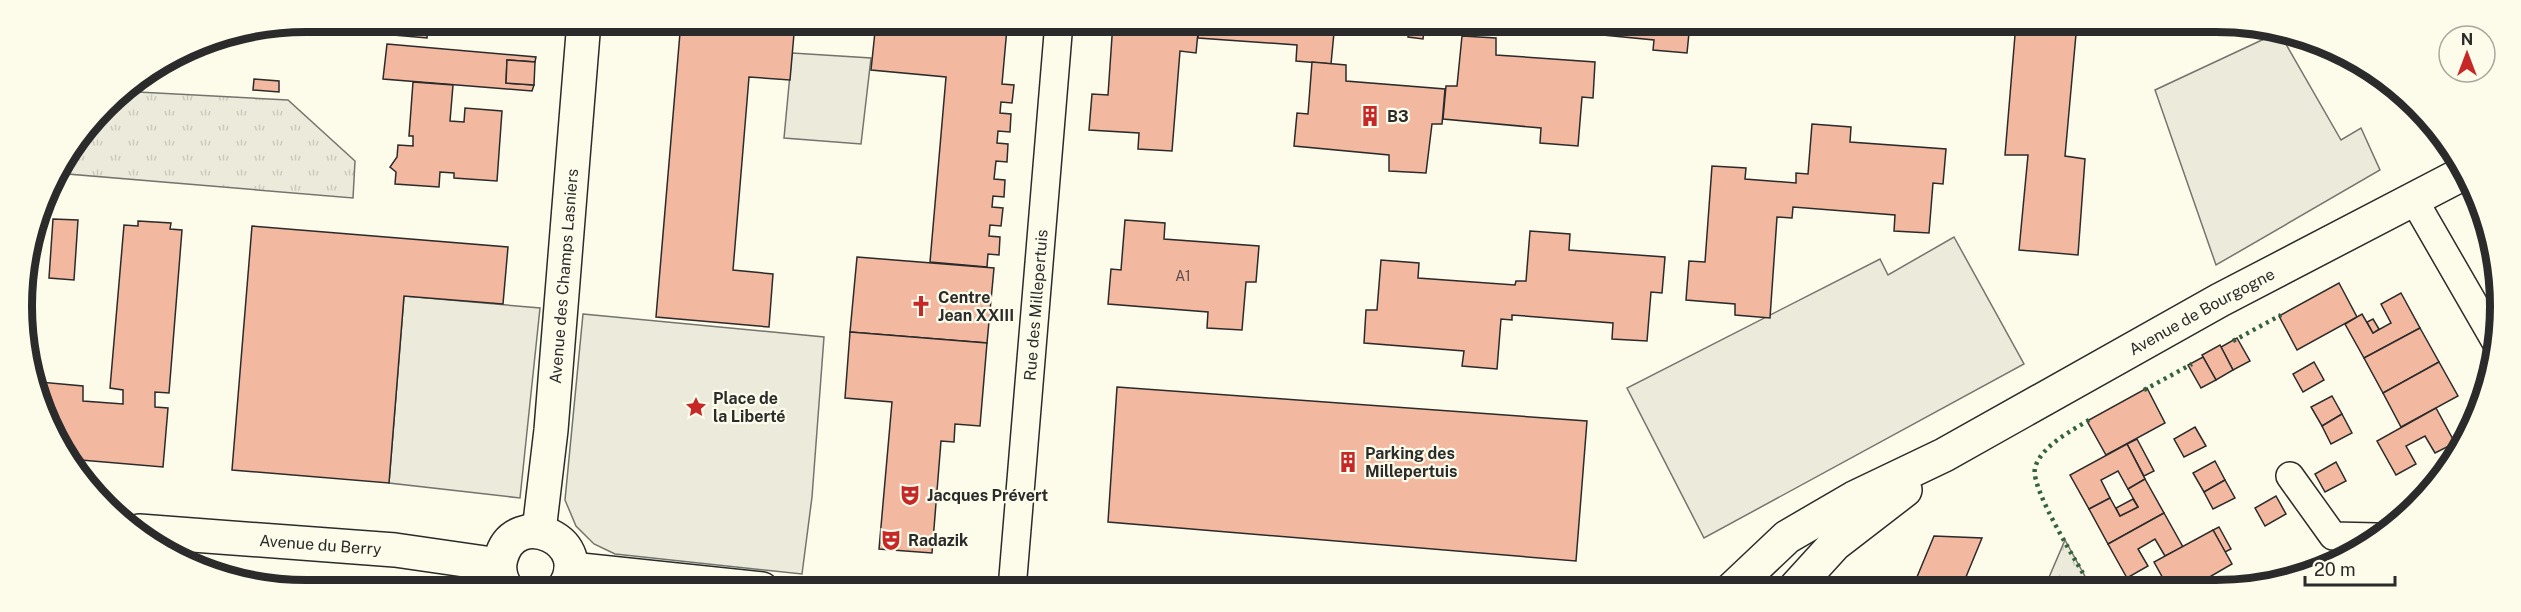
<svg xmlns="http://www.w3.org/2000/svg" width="2521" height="612" font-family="'Public Sans',sans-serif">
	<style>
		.grass { fill: url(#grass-tufts); stroke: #74746e; stroke-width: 1.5 }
		.parking { fill: #eceadb; stroke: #74746e; stroke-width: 1.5 }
		.building { fill: #f2b8a0; stroke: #2b2b2b; stroke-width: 1.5 }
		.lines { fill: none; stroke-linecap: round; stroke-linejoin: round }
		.minor-casing { stroke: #2b2b2b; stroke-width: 30 }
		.tertiary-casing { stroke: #2b2b2b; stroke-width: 36 }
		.minor { stroke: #fdfbea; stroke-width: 27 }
		.tertiary { stroke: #fdfbea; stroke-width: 33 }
		.hedge { stroke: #34623c; stroke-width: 4.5; stroke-dasharray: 3 4.5; stroke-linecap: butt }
		.labels { text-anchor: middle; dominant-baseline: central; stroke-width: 4.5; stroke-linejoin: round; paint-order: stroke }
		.number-label { font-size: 14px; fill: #5d4e48 }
		.poi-label { font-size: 16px; font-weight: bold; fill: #2b2b2b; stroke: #fdfbea; text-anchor: start }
		.street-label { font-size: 16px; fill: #2b2b2b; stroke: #fdfbea }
		.rim { fill: none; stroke: #2b2b2b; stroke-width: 8 }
	</style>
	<defs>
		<pattern id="grass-tufts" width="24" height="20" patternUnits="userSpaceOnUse" patternTransform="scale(1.5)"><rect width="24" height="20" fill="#ecebdb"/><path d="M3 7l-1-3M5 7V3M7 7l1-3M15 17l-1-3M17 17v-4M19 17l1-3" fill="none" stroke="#cbcabc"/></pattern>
	</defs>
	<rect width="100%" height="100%" fill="#fdfbea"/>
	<g class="grass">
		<path d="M119 91 288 100 355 161 353 198 56 173Z"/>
		<path d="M2065 540 2092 589H2044Z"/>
	</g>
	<g class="parking">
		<path d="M2279 32 2341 140 2361 128 2380 170 2216 265 2155 90Z"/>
		<path d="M792 53 871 58 861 144 784 138Z"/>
		<path d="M1954 237 2024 364 1704 538 1627 388 1880 259 1888 275Z"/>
		<path d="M404 296 540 308 520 498 389 483Z"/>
		<path d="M583 314 824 337 812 497 802 574 615 554 594 544 576 526 565 500Z"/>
	</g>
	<g class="building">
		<path d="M383 21H432L428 24 427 38 382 34Z"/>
		<path d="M681 21 795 22 790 80 749 77 733 270 773 274 769 327 656 317Z"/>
		<path d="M876 22H932L1007 28 1002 84 1014 85 1012 103 1001 102 1000 113 1011 114 1010 132 998 131 997 143 1008 144 1007 162 996 161 994 179 1005 180 1004 197 993 196 992 207 1003 208 1001 226 990 225 989 236 1000 237 999 255 988 254 987 267 930 262 946 77 871 70Z"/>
		<path d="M1113 22H1199L1196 53 1180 51 1172 151 1138 149 1139 133 1089 130 1092 94 1108 95Z"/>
		<path d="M1199 22H1335L1331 64 1296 61 1297 45 1198 38Z"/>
		<path d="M1409 22H1425L1423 39 1408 37Z"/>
		<path d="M1604 23H1690L1687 53 1653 50 1654 40 1603 35Z"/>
		<path d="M2016 23H2077L2065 156 2085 159 2078 255 2019 250 2028 155H2005Z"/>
		<path d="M1462 36 1496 38V55L1595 62 1593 98 1582 97 1578 146 1540 143 1541 128 1443 119 1446 86H1457Z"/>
		<path d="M387 44 536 57 535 62 507 60 506 83 534 85 532 91 383 79Z"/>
		<path d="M507 60 535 62 534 85 506 83Z"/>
		<path d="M1312 62 1346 65V81L1445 89 1442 124H1432L1426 173 1389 171V155L1294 146 1297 113 1308 114Z"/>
		<path d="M254 79 279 81V92L253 90Z"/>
		<path d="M413 82 453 85 450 121 464 122 465 108 502 111 497 181 454 178V173L440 172 439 187 395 184 396 172 390 167 397 157 398 145 413 146V136H409Z"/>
		<path d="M1812 124 1851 127 1850 142 1946 149 1943 184 1933 183 1929 233 1894 231 1895 215 1793 207 1792 218 1777 217 1770 318 1735 315V304L1686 300 1689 261 1705 262 1712 166 1746 168 1745 179 1796 183V173L1808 174Z"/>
		<path d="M53 219 78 220 74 280 49 278Z"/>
		<path d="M1125 220 1165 223 1164 239 1259 246 1256 282H1246L1242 330 1207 328 1208 312 1108 304 1111 269 1121 270Z"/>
		<path d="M138 221 171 223 170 229 182 230 169 393 155 392V407L168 408 163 467 69 459 38 402 40 382 83 386V401L123 404V390L110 388 124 225 138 226Z"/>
		<path d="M252 226 508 247 503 304 404 296 389 483 232 470Z"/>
		<path d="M1530 231 1570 234 1569 250 1665 257 1662 293 1651 292 1647 341 1612 339 1613 323 1512 315V320L1501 319 1497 369 1462 366 1464 351 1364 343 1366 310H1377L1381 260 1419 263 1418 278 1515 285 1516 281H1526Z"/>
		<path d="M857 257 994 268 987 343 850 332Z"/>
		<path d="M2339 283 2357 317 2297 350 2279 316Z"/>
		<path d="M2401 293 2420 328 2364 358 2345 324 2362 314 2373 333 2391 323 2381 304Z"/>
		<path d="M2373 319 2379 329 2373 333 2367 322Z"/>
		<path d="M2420 328 2439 362 2383 393 2364 358Z"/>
		<path d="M850 332 987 343 980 426 955 424 954 442 941 441 932 553 879 549 892 402 845 398Z"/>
		<path d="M2237 338 2250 361 2233 370 2221 347Z"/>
		<path d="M2220 345 2233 370 2216 380 2202 355Z"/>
		<path d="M2203 357 2216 380 2201 388 2188 365Z"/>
		<path d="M2314 362 2324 380 2303 392 2293 374Z"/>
		<path d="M2439 362 2458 396 2401 427 2383 393Z"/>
		<path d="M1117 387 1587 421 1576 561 1108 522Z"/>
		<path d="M2147 388 2165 423 2106 455 2087 421Z"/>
		<path d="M2332 396 2342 414 2322 426 2311 407Z"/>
		<path d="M2436 408 2455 443 2435 453 2425 436 2406 446 2416 464 2396 475 2377 441Z"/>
		<path d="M2342 414 2352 433 2331 444 2322 426Z"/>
		<path d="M2195 427 2206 446 2184 457 2174 439Z"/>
		<path d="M2137 439 2154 471 2144 476 2127 444Z"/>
		<path d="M2127 444 2145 479 2128 489 2118 471 2101 480 2110 498 2089 509 2070 475Z"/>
		<path d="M2215 461 2225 480 2204 492 2193 473Z"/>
		<path d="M2336 462 2346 481 2325 492 2315 474Z"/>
		<path d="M2145 479 2164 513 2108 544 2089 509 2110 498 2120 516 2138 507 2128 489Z"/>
		<path d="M2225 480 2235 498 2213 509 2204 492Z"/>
		<path d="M2276 496 2286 514 2265 526 2255 508Z"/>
		<path d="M2133 499 2138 507 2120 516 2116 508Z"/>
		<path d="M2164 513 2183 547 2165 556 2155 539 2138 549 2148 566 2127 578 2108 544Z"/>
		<path d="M2219 527 2231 549 2225 552 2213 530Z"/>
		<path d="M2213 530 2232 564 2189 589H2169L2154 562Z"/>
		<path d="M1934 536 1982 538 1961 589H1912Z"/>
	</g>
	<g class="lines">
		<defs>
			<g id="minor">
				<path d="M2414 200 2497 344"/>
				<path d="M2290 476 2333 536 2376 537"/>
				<path id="s1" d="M1012 589 1059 22"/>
			</g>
			<g id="tertiary">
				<path id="s2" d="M139 531 395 550 499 565"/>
				<path id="s3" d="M539 531 551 430 584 21"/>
				<path d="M571 569 762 589"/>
				<path d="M507 589C500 579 498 569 501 558 515 504 597 542 563 589"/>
				<path id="s4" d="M1732 589 1787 537 1854 498 1944 455 2220 300 2462 174"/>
				<path d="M1794 589 1835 544 1905 490"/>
			</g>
		</defs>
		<use href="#minor" class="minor-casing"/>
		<use href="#tertiary" class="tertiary-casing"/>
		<use href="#minor" class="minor"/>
		<use href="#tertiary" class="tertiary"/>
		<g class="hedge">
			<path d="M2233 341 2281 315"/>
			<path d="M2144 390 2192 364"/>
			<path d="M2089 420C2071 431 2041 446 2035 468 2030 489 2080 567 2092 589"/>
		</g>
	</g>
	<defs>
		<symbol id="building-bare" viewBox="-9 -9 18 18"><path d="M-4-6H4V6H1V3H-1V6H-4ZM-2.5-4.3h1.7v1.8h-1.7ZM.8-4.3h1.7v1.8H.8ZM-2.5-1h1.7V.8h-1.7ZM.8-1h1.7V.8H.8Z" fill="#c62828" stroke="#fdfbea" stroke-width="2.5" paint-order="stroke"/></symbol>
		<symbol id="church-bare" viewBox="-9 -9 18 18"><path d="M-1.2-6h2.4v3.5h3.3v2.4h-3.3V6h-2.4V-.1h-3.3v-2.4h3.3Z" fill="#c62828" stroke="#fdfbea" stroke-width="2.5" paint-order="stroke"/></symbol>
		<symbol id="sight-bare" viewBox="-9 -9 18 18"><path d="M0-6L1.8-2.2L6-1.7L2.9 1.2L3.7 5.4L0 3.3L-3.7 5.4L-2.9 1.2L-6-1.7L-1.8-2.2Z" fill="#c62828" stroke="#fdfbea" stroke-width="2.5" paint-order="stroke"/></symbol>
		<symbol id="theatre-bare" viewBox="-9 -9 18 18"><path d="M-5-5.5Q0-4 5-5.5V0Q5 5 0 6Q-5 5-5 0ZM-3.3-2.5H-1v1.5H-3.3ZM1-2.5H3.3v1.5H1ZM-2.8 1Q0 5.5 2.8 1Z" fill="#c62828" stroke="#fdfbea" stroke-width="2.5" paint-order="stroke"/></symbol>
	</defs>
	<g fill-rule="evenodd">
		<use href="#building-bare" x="1355" y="101" width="30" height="30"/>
		<use href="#church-bare" x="906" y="291" width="30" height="30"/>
		<use href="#sight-bare" x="681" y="392" width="30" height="30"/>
		<use href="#building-bare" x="1333" y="447" width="30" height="30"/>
		<use href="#theatre-bare" x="895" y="480" width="30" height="30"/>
		<use href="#theatre-bare" x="876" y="525" width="30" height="30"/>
	</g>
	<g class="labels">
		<g class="number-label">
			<text x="1183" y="276">A1</text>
		</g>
		<g class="poi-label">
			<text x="1387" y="116">B3</text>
			<text x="938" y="297">Centre<tspan x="938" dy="18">Jean XXIII</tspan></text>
			<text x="713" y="398">Place de<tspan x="713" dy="18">la Liberté</tspan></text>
			<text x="1365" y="453">Parking des<tspan x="1365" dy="18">Millepertuis</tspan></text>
			<text x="927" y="495">Jacques Prévert</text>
			<text x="908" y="540">Radazik</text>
		</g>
		<g class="street-label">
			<text stroke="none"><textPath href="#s3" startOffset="256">Avenue des Champs Lasniers</textPath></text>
			<text stroke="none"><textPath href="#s1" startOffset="285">Rue des Millepertuis</textPath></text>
			<text stroke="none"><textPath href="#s4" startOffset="548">Avenue de Bourgogne</textPath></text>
			<text stroke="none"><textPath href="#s2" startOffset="182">Avenue du Berry</textPath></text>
		</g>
	</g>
	<path d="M0 0H2521V612H0ZM306 32H2216A274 274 0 0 1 2490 306V306A274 274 0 0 1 2216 580H306A274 274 0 0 1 32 306V306A274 274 0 0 1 306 32Z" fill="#fdfbea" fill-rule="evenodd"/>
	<path class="rim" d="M306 32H2216A274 274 0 0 1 2490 306V306A274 274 0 0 1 2216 580H306A274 274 0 0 1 32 306V306A274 274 0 0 1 306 32Z"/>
	<g transform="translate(2467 54)"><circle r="28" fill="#fdfbea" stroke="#a9a89e" stroke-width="1.5"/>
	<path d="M0-4.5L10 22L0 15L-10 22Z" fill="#c62828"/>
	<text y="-9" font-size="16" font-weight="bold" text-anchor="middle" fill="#2b2b2b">N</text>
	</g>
	<path d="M2305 576v9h90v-9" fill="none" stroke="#2b2b2b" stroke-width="3"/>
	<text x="2314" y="576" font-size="18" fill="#2b2b2b" stroke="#fdfbea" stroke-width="4.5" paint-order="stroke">20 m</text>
</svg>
